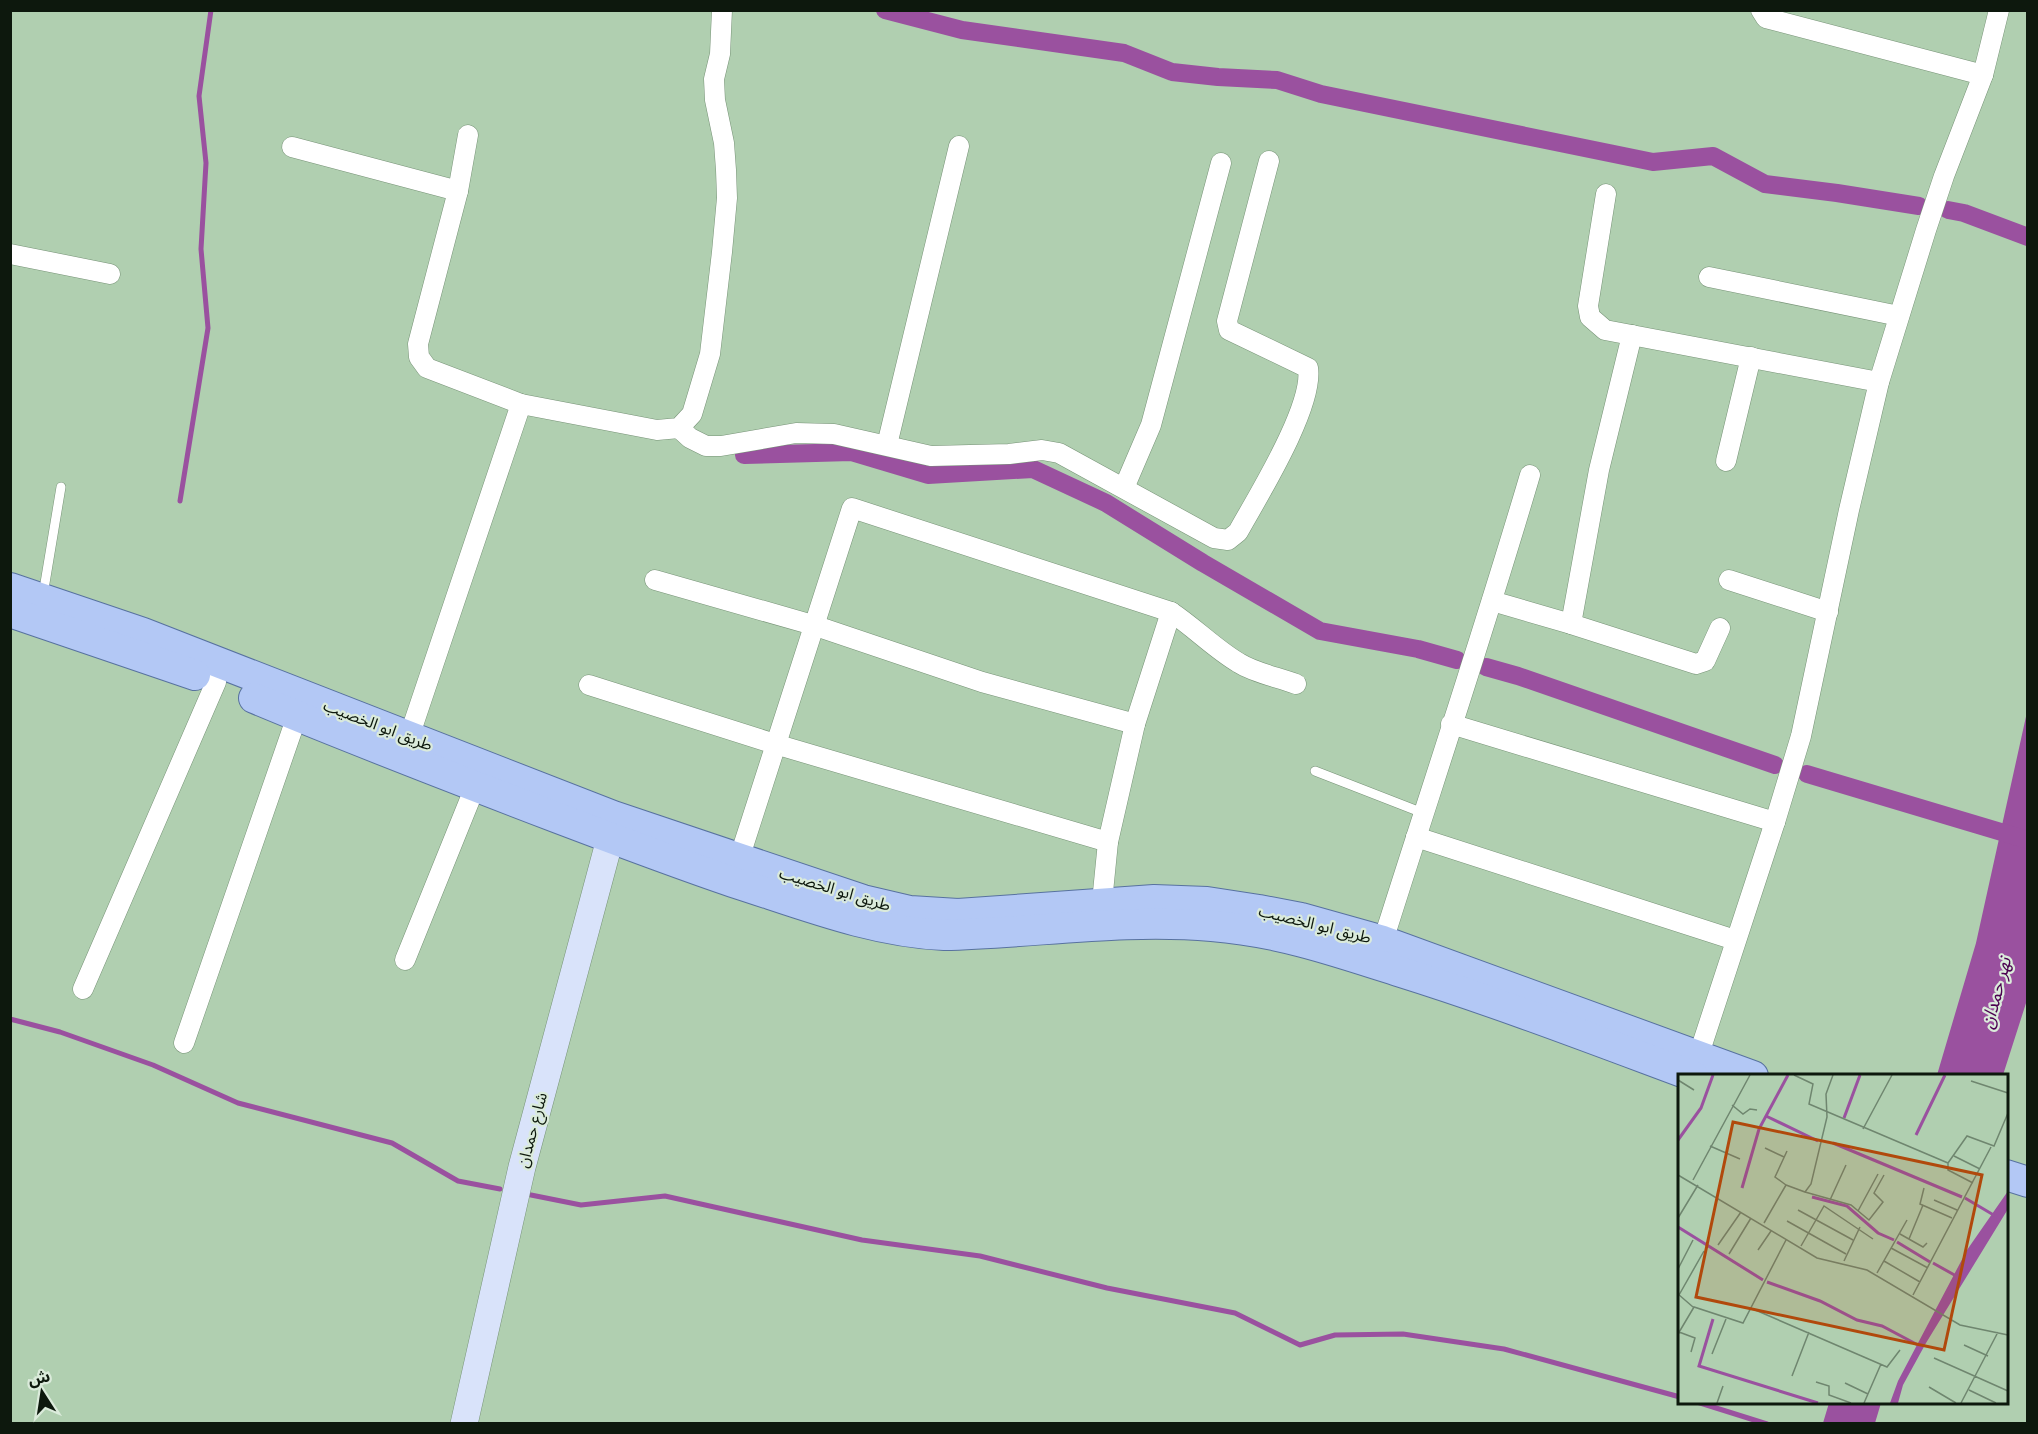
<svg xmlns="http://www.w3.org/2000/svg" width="2038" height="1434" font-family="Montserrat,'Noto Sans Arabic',sans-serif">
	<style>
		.water { fill: #9a519f }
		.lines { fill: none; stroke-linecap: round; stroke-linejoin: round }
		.stream { stroke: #9a519f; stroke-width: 5 }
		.canal { stroke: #9a519f; stroke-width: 18 }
		.service-casing { stroke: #779377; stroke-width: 10 }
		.minor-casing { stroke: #779377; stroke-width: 21 }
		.secondary-casing { stroke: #779377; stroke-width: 28 }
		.primary-casing { stroke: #58729f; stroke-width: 32 }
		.service { stroke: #fff; stroke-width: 9 }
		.minor { stroke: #fff; stroke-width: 20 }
		.secondary { stroke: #d9e3fa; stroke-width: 27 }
		.primary { stroke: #b3c8f5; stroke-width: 30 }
		.labels { text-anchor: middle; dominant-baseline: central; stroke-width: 4.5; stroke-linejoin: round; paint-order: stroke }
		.street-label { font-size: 16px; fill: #0d180d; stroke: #dbebdb }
		.water-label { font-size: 18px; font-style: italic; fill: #4c0151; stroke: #dbebdb }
		.inset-river { fill: none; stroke: #9a519f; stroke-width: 3 }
		.inset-road { fill: none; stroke: #6f866f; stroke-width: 1.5 }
		.view { fill: #b1490c; fill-opacity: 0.15; stroke: #b1490c; stroke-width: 3 }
		.inset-edge { fill: none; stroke: #0d180d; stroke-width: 3 }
	</style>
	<rect width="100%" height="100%" fill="#b0cfb0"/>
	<g class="water">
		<path d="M2027 712V1000L2003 1075H1937L1976 943Z"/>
		<path d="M1829 1403V1402L1881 1403 1875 1423H1823Z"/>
	</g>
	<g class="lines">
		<g class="stream">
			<path d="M180 501 208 328 201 249 206 163 199 96 211 10"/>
			<path d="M10 1019 60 1032 153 1065 238 1103 392 1143 458 1181 500 1189"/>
			<path d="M531 1195 581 1205 665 1196 862 1240 980 1256 1107 1288 1235 1313 1300 1345 1335 1335 1403 1334 1504 1349 1680 1397"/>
			<path d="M1697 1402 1767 1424"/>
		</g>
		<g class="canal">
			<path d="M885 10 962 30 1124 53 1172 72 1218 77 1277 80 1321 94 1653 162 1713 156 1765 184 1837 193 1919 206"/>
			<path d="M1948 210 1964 213 2028 237"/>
			<path d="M744 455 851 452 928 475 1033 469 1106 503 1203 563 1320 631 1418 649 1457 660"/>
			<path d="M1486 667 1518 676 1775 765"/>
			<path d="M1807 774 2028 840"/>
		</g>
		<defs>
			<g id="service">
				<path d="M43 595 61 487"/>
				<path d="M1315 771 1423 813"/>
			</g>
			<g id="minor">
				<path d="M1761 10 1766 18 1983 75"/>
				<path d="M468 135 458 191 418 344 419 357 427 368 521 404"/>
				<path d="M292 147 458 191"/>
				<path d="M1606 194 1588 306 1590 317 1605 330 1879 382"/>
				<path d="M10 254 110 274"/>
				<path d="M1709 277 1899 316"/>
				<path d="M679 428 690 438 706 446H721L796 433 834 434 931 456 1009 454 1042 450 1059 453 1214 538 1228 540 1238 532C1258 496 1314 406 1308 368L1229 330 1227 321 1269 161"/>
				<path d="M887 445 959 146"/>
				<path d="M1726 461 1751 357"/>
				<path d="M1124 488 1151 425 1221 163"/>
				<path d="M655 580 813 625 982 682 1135 724"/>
				<path d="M1729 580 1828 612"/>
				<path d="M1492 601 1571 624 1696 664 1705 661 1720 628"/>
				<path d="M1571 624 1599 470 1632 335"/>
				<path d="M589 685 775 744 1108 842"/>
				<path d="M1451 724 1775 822"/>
				<path d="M409 737 521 404 657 430 679 428 692 414 710 354 722 252 727 198 726 170 724 143 715 100 714 79 720 54 722 10"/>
				<path d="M1416 837 1735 940"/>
				<path d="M739 859 852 508 1171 612C1195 628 1215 649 1239 663 1255 673 1277 677 1296 684"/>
				<path d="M1102 902 1108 842 1135 724 1171 612"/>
				<path d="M1383 941C1432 786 1484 631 1530 475"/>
				<path d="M405 960 475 787"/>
				<path d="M83 989 216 682"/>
				<path d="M184 1043 297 716"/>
				<path d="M1699 1054 1775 822 1801 736 1849 510 1879 382 1926 230 1944 176 1983 75 1999 10"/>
			</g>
			<path id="secondary" d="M464 1424 522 1167 610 839"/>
			<g id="primary">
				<path d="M10 588 143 633 613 816 863 900 910 911 958 914 1154 900 1207 902 1259 910 1301 918 1383 941 1753 1076"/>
				<path d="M10 612 195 675"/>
				<path d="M254 698C354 740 456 779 558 818 616 840 674 862 733 882 802 904 872 932 944 935 1034 933 1122 918 1212 926 1278 931 1339 952 1401 972 1500 1003 1596 1040 1693 1076"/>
				<path d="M2006 1175 2028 1182"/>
			</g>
		</defs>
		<use href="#service" class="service-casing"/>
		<use href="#minor" class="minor-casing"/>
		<use href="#secondary" class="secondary-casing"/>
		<use href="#primary" class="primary-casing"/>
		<use href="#service" class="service"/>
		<use href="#minor" class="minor"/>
		<use href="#secondary" class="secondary"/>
		<use href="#primary" class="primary"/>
	</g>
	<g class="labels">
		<g class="street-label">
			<text transform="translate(378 725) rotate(21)">طريق ابو الخصيب</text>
			<text transform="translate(835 889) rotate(17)">طريق ابو الخصيب</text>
			<text transform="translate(1315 924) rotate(14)">طريق ابو الخصيب</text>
			<text transform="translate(532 1130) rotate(-75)">شارع حمدان</text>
		</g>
		<g class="water-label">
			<text transform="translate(1996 993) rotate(-75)">نهر حمدان</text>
		</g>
	</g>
	<g transform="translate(1678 1074)">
		<rect width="330" height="330" fill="#b0cfb0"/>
		<path d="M330 117V135L248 269 225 311 220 329H212L220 307 289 176Z" fill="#9a519f"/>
		<path class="inset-river" d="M88 42 140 67M166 44 182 1M238 61 267 1M0 66 23 34 35 1M155 69 284 123M64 114 81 55 110 1M134 123 169 132 200 159 216 166M287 124 319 143M0 153 85 206M219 168 252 188M255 189 280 203M89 208 142 227 179 246 204 252 240 271M35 245 21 292 140 329"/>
		<path class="inset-road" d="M116 1 135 10 131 30 270 89 289 62 316 72 330 39M0 6 16 16M293 7 330 19M54 31 65 40 72 35 79 36M185 55 214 1M32 72 62 85M87 74 106 83M276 82 302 95M270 89V96L295 109M0 101 139 184 189 196 282 251 330 261M15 106 72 1M108 111 97 103 109 77M246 114 242 130 274 144M127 118 173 131 191 146 205 128 196 119 206 101M152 126 168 91M256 126 279 136M120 136 175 166M180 137 200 100M0 144 20 111M109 147 168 180M86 149 108 111 127 118 133 110 149 43 148 20 155 1M222 160 245 173 249 169M231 165 245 131M40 171 63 138M123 172 146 132 195 165M213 174 250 194M80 176 93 157M51 180 73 144M166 187 182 153M206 187 242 208M0 195 15 166M199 199 229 146M0 220 15 233M1 221 26 177M235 221 313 73M75 235 209 293 222 276M1 258 17 264 13 278M0 260 16 233 65 249 108 166M286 271 310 282M34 280 48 245M256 284 330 317M114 302 131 258M138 308 151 312V321L173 329M167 309 190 320M251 313 278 329M291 316 318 329M39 329 45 312M186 329 203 290M283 329 320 258"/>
		<path class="view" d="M55 48 304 101 266 276 18 223Z"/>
		<rect width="330" height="330" class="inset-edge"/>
	</g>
	<rect width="2038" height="1434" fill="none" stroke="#0d180d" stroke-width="24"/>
	<g transform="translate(42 1392) rotate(348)" stroke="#dbebdb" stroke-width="4.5" paint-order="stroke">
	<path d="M0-4.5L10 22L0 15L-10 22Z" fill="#0d180d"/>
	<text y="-9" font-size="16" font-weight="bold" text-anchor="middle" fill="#0d180d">ش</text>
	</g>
</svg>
